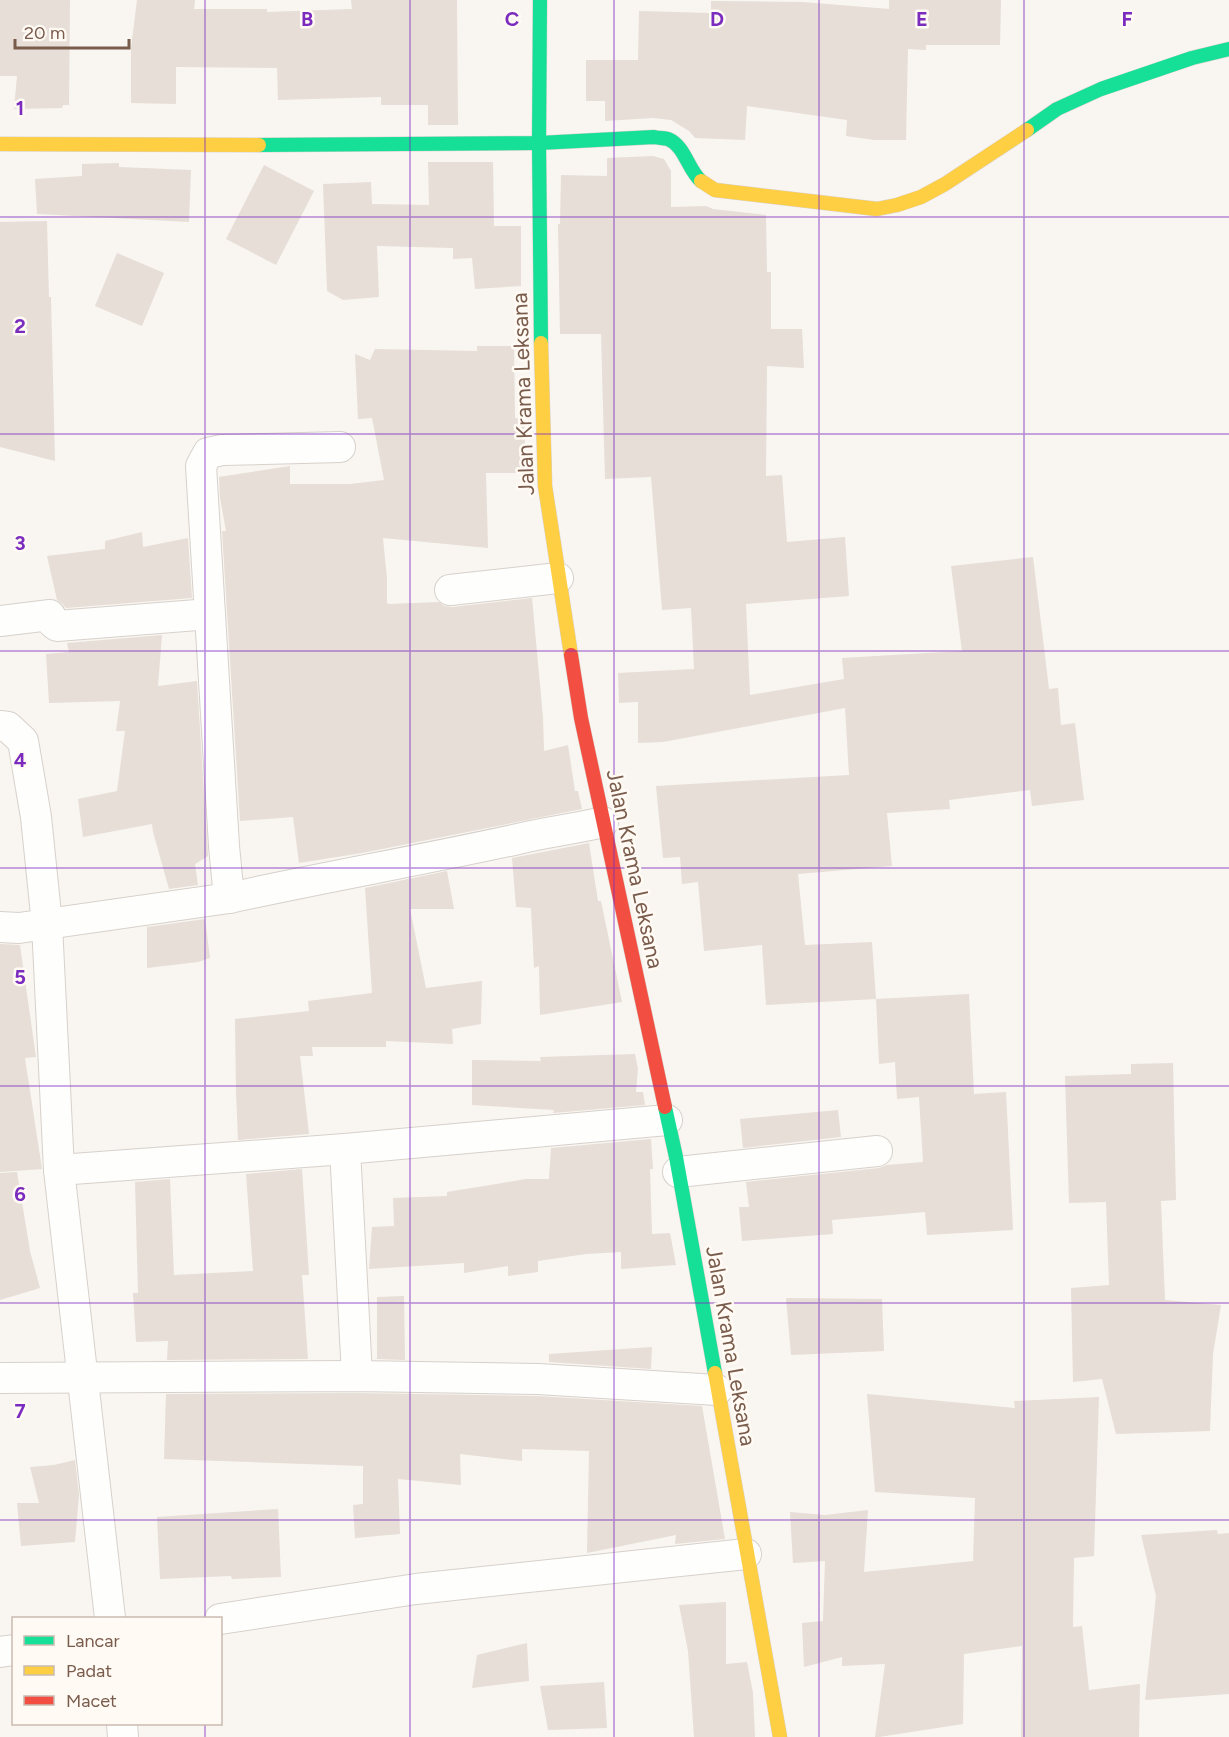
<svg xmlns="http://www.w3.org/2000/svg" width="1229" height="1737" font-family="Figtree,sans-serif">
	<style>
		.building { fill: #e6ded7 }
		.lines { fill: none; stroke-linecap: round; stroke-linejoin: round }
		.street-casing { stroke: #d7d1cb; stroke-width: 32 }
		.fast-casing { stroke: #d9d2cb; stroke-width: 15 }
		.slow-casing { stroke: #d9d2cb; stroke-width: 15 }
		.jam-casing { stroke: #d9d2cb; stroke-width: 15 }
		.street { stroke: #fefefd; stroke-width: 30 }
		.fast { stroke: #16e098; stroke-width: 14 }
		.slow { stroke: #ffcf43; stroke-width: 14 }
		.jam { stroke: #f24e42; stroke-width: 14 }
		.grid { fill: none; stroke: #7b2cbf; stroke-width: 1.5; stroke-opacity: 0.55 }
		.labels { text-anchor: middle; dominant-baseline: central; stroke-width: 5; stroke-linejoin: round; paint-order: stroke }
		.street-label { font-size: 22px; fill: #7a5c4d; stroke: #fffaf3 }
		.grid-label { font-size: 20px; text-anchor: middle; font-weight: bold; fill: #7b2cbf; stroke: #fffaf3; stroke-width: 5; stroke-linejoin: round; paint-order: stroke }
	</style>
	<rect width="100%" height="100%" fill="#f9f5f0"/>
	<g class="building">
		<path d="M0 0H70L69 105H63L62 108 14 109 17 76H0Z"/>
		<path d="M137 0H195L194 9H267V12L352 9 351 0H457L458 125H428V105H381V97L278 100 277 68 176 67V104L131 103V48Z"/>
		<path d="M889 0H1001L1000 45H926V50L908 49 906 140H874L846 136 847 120 747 106 745 140 695 138 689 131 671 120 653 118 605 121V101H586V60H638L639 11 711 13V1L803 2 889 9Z"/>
		<path d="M653 156 664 159 671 171V207L706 206 713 209 766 215 767 272H771V329H802L804 368 767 366 766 476 782 475 787 542 845 537 849 596 746 604 750 695 844 679 842 658 962 651 951 566 1033 557 1049 689 1058 688 1061 725 1075 723 1084 800 1032 806 1030 790 949 800 950 809 887 813 892 866 798 874 805 945 872 942 876 999 766 1005 762 945 704 951 698 882 682 884 680 857 663 858 656 786 849 775 845 708 663 742 638 743V702L619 703 618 673 694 669 691 608 662 610 651 477 605 479 601 334H560L558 224H560L561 175 607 176V158Z"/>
		<path d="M428 162H493L494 226H521V286L475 289 472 258 453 259V248L377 246 379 297 343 300 327 291 323 184 371 182 372 204 429 205Z"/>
		<path d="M119 163V167L191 170 189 222 37 214 35 179 82 176V164Z"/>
		<path d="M264 165 314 191 276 265 226 239Z"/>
		<path d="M47 221 49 297H51L55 461 0 447V222Z"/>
		<path d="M117 253 164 273 142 326 95 306Z"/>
		<path d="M477 346H514L515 418 524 419 526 473H486L488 548 383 538 387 579V603L389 604 439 602 444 606 452 607 532 598 543 717 544 751 568 745 575 791H578L582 809 362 853 299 863 293 817 240 821 222 531H226L220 498 219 477 290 466V484H350L384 480 372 418 358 419 355 354 370 360 375 349 477 351Z"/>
		<path d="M142 532 143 547 188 538 192 598 66 608 62 603 57 600 47 556 105 549V541Z"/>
		<path d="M162 635 158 686 197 681 208 856 195 864 198 885 169 889 153 832 152 824 83 837 78 799 117 791 125 731H116L120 701 49 703 46 654 69 652 67 643Z"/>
		<path d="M589 843 598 901H601L622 1002 540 1015 539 966 534 968 531 908 516 907 512 858Z"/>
		<path d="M447 871 454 909H410L426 988 482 981 481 1024 452 1029 453 1044 386 1041V1047H312L313 1056H300L309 1134 238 1140 236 1093 235 1019 309 1011 308 1001 372 993 365 888Z"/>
		<path d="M205 919 210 958 198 962 147 968V927Z"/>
		<path d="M0 944 20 945 36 1057 25 1058 42 1169 0 1172Z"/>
		<path d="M969 994 974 1094 1006 1092 1013 1230 927 1235 925 1212 832 1220 833 1234 742 1241 739 1207H749L746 1182 879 1168 887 1165 923 1162 919 1097 897 1099 895 1062 879 1064 876 999Z"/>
		<path d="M635 1054 638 1069 636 1092H643L645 1105 553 1113 554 1110 472 1105V1060L541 1061 540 1057Z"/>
		<path d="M1173 1063 1176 1200 1161 1201 1165 1300 1221 1305 1213 1354 1210 1431 1116 1434 1102 1379 1073 1382 1071 1288 1109 1285 1106 1202 1069 1203 1065 1076 1131 1074V1064Z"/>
		<path d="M838 1110 841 1137 743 1148 740 1119Z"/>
		<path d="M651 1139 653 1169H650L652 1234 670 1233 676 1265 621 1269V1252L586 1254 538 1261V1272L508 1276V1266L464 1273V1263L369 1269 372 1227 394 1226 393 1198 447 1196V1192L526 1179H549L551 1148Z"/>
		<path d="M302 1169 309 1275H302L308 1359 167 1360 168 1341 136 1342 133 1293H138L135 1182 170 1179 174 1275 253 1271 246 1174Z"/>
		<path d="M17 1172 30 1251 40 1288 0 1300V1173Z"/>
		<path d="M404 1296 405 1360 377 1359V1297Z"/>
		<path d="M786 1298 882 1299 884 1351 791 1355Z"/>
		<path d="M652 1347 651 1369 549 1362V1354Z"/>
		<path d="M357 1393 537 1396 702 1406 725 1539 675 1544 676 1535 587 1553 589 1451 522 1449V1461L460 1454 461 1485 398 1479 400 1534 355 1538 353 1505 363 1504V1466L164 1459 166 1394Z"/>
		<path d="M867 1394 1015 1408 1014 1401 1099 1397 1094 1556 1074 1558 1073 1627 1082 1626 1089 1690 1140 1684 1139 1737H1021L1022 1646 964 1654 963 1724 879 1737H875L885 1664 842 1666V1657L804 1667 802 1623 823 1621 825 1561 793 1563 790 1512 825 1515 868 1510 864 1572 973 1561 975 1498 875 1492Z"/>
		<path d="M75 1460 79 1495 75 1542 21 1546 17 1503H39L30 1467 54 1465Z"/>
		<path d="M278 1509 281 1577 232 1579 231 1576 160 1579 157 1517Z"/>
		<path d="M1217 1530 1218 1534 1229 1533V1694L1145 1700 1156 1596 1141 1535Z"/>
		<path d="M726 1602V1664L747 1662 753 1693 755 1737H694L688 1651 679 1605Z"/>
		<path d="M527 1643 529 1681 472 1688 477 1655Z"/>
		<path d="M604 1682 607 1728 548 1730 540 1686Z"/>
	</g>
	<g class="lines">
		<defs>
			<g id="street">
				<path d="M340 447 222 450 208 453 201 466 224 846 229 898C325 877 422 860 518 839 546 832 575 829 603 822"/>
				<path d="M450 590 558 578"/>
				<path d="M0 621 50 615 53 623 57 626 210 614"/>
				<path d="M0 726 8 727 23 741 36 817 47 924 59 1170 110 1618"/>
				<path d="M0 927 19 928 229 898"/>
				<path d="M345 1149 357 1376"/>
				<path d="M59 1170 345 1149 667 1120"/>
				<path d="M678 1172 877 1151"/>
				<path d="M0 1378 357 1376 538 1379 717 1390"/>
				<path d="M220 1619 416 1589 746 1554"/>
				<path d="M0 1652 14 1650"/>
				<path d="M122 1724 123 1737"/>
			</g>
			<g id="fast">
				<path d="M540 0 539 143 541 343"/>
				<path d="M1027 130 1057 109 1101 89 1192 58 1229 49"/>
				<path d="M259 145 539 143 654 137C658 138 664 138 668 139 685 146 688 170 701 181"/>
				<path d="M665 1107 676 1157 715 1373"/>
			</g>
			<g id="slow">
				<path d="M0 144 259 145"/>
				<path d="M701 181 715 190 877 209 897 205 921 197 945 184 1027 130"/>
				<path d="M541 343 545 486 571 655"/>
				<path d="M715 1373 780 1737"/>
			</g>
			<path id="jam" d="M571 655 581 718 665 1107"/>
		</defs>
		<use href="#street" class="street-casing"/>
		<use href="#fast" class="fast-casing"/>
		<use href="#slow" class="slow-casing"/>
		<use href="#jam" class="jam-casing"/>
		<use href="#street" class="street"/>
		<use href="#fast" class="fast"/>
		<use href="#slow" class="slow"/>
		<use href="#jam" class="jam"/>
	</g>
	<path class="grid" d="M205 0V1618M410 0V1737M614 0V1737M819 0V1737M1024 0V1737M0 217H1229M0 434H1229M0 651H1229M0 868H1229M0 1086H1229M0 1303H1229M0 1520H1229M205 1724V1737"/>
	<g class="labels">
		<g class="street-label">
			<text transform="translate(523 394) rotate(-92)">Jalan Krama Leksana</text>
			<text transform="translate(635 869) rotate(78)">Jalan Krama Leksana</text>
			<text transform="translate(731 1346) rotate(80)">Jalan Krama Leksana</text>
		</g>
	</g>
	<g class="grid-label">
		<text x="307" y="26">B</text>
		<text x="512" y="26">C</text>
		<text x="717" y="26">D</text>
		<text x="922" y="26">E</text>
		<text x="1127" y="26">F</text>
		<text x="20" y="115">1</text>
		<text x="20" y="333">2</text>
		<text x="20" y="550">3</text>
		<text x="20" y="767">4</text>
		<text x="20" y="984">5</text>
		<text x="20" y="1201">6</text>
		<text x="20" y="1418">7</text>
	</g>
	<rect x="12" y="1617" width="210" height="108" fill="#fffaf3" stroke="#cabbb1" stroke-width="1.5"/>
	<rect x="24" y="1636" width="30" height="9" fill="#16e098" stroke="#cabbb1" stroke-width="1.5"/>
	<text x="66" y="1647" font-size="18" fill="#7a5c4d">Lancar</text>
	<rect x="24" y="1666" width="30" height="9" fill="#ffcf43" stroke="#cabbb1" stroke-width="1.5"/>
	<text x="66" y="1677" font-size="18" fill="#7a5c4d">Padat</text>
	<rect x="24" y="1696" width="30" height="9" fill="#f24e42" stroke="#cabbb1" stroke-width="1.5"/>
	<text x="66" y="1707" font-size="18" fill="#7a5c4d">Macet</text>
	<path d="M15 39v9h114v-9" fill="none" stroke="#7a5c4d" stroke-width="3"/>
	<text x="24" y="39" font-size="18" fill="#7a5c4d" stroke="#fffaf3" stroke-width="4.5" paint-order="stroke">20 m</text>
</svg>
